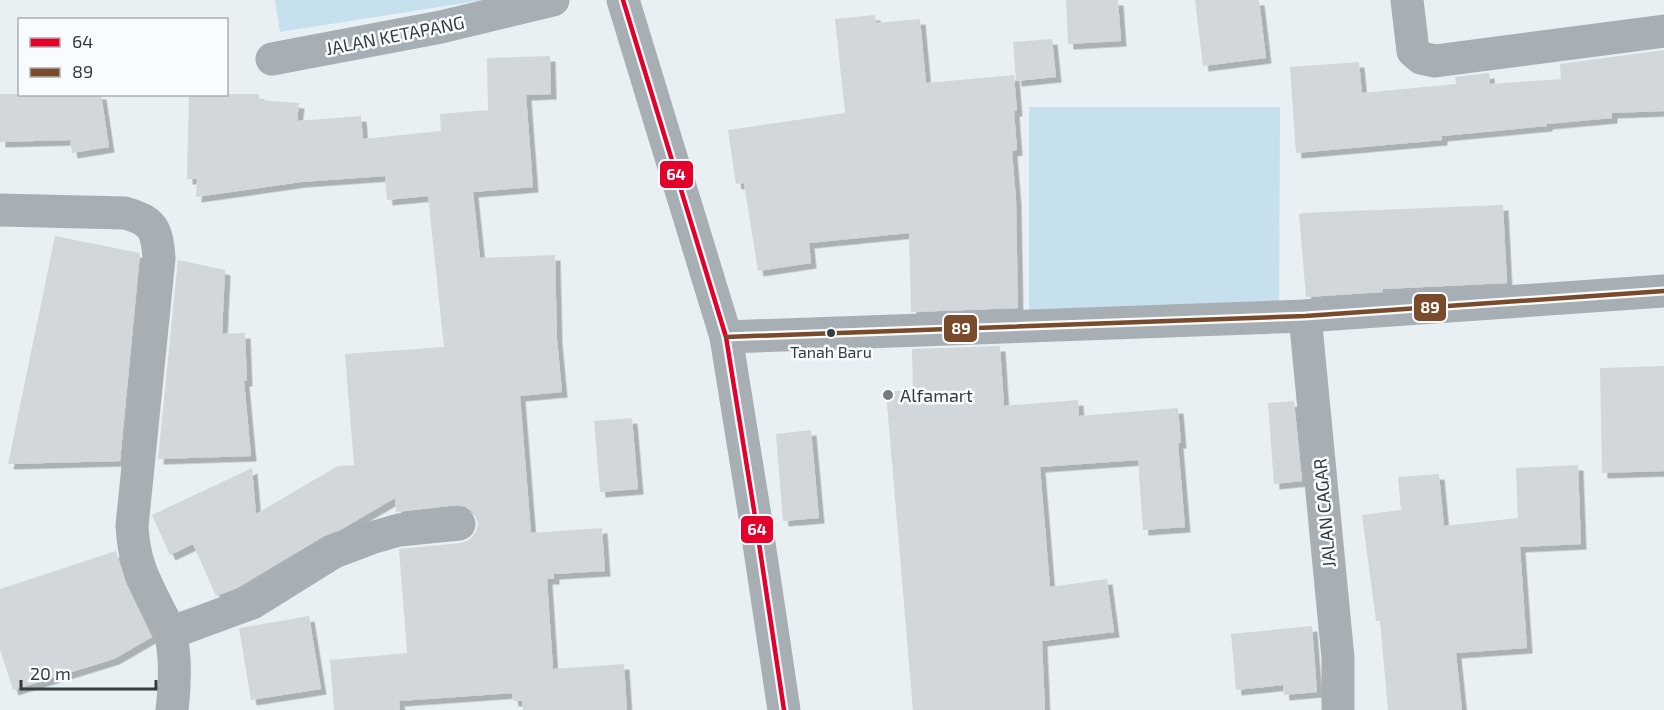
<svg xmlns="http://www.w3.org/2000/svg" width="1664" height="710" font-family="'Exo 2',sans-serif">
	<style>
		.green { fill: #c6e0ed }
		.building { fill: #d1d7db; filter: url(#shadow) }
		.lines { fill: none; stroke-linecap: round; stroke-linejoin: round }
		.street { stroke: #a7afb4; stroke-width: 33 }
		.secondary { stroke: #a7afb4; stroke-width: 33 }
		.bus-1-casing { stroke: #f9fcfe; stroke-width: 9 }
		.bus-2-casing { stroke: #f9fcfe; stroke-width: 9 }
		.bus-1 { stroke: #e4002b; stroke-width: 4.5 }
		.bus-2 { stroke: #7a4b2a; stroke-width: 4.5 }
		.bus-dot { fill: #353c3f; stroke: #f9fcfe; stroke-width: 2 }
		.poi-dot { fill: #747b7e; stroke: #f9fcfe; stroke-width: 2 }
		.labels { text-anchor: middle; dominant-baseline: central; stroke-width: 5; stroke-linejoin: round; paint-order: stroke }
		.bus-label { font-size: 16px; fill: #353c3f; stroke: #f9fcfe }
		.street-label { font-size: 18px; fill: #353c3f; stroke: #f9fcfe }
		.poi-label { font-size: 18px; fill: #353c3f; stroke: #f9fcfe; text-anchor: start }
		.line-badge { stroke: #f9fcfe; stroke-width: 2 }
		.badge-label { font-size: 16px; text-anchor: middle; font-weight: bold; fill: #fff }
	</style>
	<defs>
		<filter id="shadow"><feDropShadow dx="5.5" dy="5.5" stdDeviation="0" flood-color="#0004"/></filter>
	</defs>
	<rect width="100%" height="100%" fill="#e8f0f4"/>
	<g class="green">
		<path d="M275 0H483L280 32Z"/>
		<path d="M1029 107H1280L1279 325H1029Z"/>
	</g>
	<g class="building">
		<path d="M1066 0H1118L1121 41 1068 44Z"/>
		<path d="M1195 0H1259L1266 58 1203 66Z"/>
		<path d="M875 15 876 23 920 19 926 83 1014 75 1017 111H1014L1017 150 1012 151 1016 200 1018 308 911 312 909 233 809 243 811 263 758 271 744 183 736 184 728 130 845 113 835 19Z"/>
		<path d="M1052 39 1056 77 1016 81 1013 42Z"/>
		<path d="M1664 50V111L1612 113V118L1547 124V126L1442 136V140L1296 153 1290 67 1359 62 1362 93 1456 84 1455 77 1489 73 1490 84 1561 79 1560 64Z"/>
		<path d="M550 56 551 94 526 95 533 187 473 192 480 258 555 255 557 339 562 392 520 396 531 533 602 528 605 571 554 574V579H547L553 669 624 664 627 710H523L522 701H513L512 693 399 701 400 710H334L330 660 407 653 399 549 461 543 469 540 476 532 478 523 474 513 466 507 457 505 396 512 395 498 340 530 324 536 237 588 216 596 193 544 170 555 152 515 252 468 256 514 338 466 354 465 345 354 444 347 428 196 387 200 385 176 301 182 196 197 197 179H187L189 94H259V100L299 103 297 121 361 116 363 139 441 131 440 114 488 110 487 58Z"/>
		<path d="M0 94H101L109 147 72 153 70 140 0 142Z"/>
		<path d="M1503 205 1507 283 1383 289V292L1306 297 1299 214H1301V213Z"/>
		<path d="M55 236 140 253 120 461 8 464Z"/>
		<path d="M178 260 225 270 222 334 245 333 247 381H244L251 456 158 459Z"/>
		<path d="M1000 346 1004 406 1078 400 1079 416 1178 408 1181 443H1178L1185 527 1143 530 1138 460 1040 467 1050 587 1107 579 1114 632 1042 641 1045 710H913L886 392 913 390 912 349Z"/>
		<path d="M1664 366V471L1602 473 1600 368Z"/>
		<path d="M1294 401 1302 481 1274 484 1268 403Z"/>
		<path d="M632 418 638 489 600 492 594 421Z"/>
		<path d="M811 430 819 518 783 521 776 434Z"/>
		<path d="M1578 465 1581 544 1520 547 1527 648 1456 653 1462 710H1388L1380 621H1376L1362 515 1401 510 1398 477 1439 474 1444 526 1518 518V521L1516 468Z"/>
		<path d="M116 551 126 583 152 637 114 659 13 690 0 649V589Z"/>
		<path d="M309 616 321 689 251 700 239 628Z"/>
		<path d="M1312 626 1317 692 1284 695 1283 685 1236 690 1231 634Z"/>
	</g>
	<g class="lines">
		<g class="street">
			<path d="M1407 0 1413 51 1421 58 1435 61 1664 31"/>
			<path d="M272 59 441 27 553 0"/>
			<path d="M0 210 125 213C153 221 157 229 159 258L132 526C134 561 142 576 157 606 161 615 168 625 171 635 176 660 175 685 172 710"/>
			<path d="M1305 316 1338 658V710"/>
			<path d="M170 633 252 603 334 552 371 538 399 530 459 524"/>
		</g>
		<g class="secondary">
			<path d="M623 0 726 337 754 510 784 710"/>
			<path d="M726 337 1305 316 1664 291"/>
		</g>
		<defs>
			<path id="bus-1" d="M623 0 726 337 754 510 784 710"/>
			<path id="bus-2" d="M726 337 1305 316 1664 291"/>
		</defs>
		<use href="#bus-1" class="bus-1-casing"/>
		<use href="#bus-2" class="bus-2-casing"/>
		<use href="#bus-1" class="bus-1"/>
		<use href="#bus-2" class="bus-2"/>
	</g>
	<circle class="bus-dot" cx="831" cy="333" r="5"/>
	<circle class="poi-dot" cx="888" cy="395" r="6"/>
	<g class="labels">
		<g class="bus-label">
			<text x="831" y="351">Tanah Baru</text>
		</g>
		<g class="street-label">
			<text transform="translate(395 35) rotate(-11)">JALAN KETAPANG</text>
			<text transform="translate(1324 513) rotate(-95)">JALAN CAGAR</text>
		</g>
		<g class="poi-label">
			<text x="900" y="395">Alfamart</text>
		</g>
	</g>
	<g class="line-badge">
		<rect x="659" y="160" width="35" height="29" rx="6" fill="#e4002b"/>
		<rect x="1413" y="293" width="34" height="29" rx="6" fill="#7a4b2a"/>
		<rect x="943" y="314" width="35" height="29" rx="6" fill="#7a4b2a"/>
		<rect x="740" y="515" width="34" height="29" rx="6" fill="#e4002b"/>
	</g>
	<g class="badge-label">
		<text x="676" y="180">64</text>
		<text x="1430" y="313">89</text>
		<text x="961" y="334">89</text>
		<text x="757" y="535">64</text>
	</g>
	<rect x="18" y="18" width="210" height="78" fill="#f9fcfe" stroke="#abafb2" stroke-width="1.5"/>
	<rect x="30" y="38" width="30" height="9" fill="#e4002b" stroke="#abafb2" stroke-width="1.5"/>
	<text x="72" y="48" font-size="18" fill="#353c3f">64</text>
	<rect x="30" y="68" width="30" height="9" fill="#7a4b2a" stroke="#abafb2" stroke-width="1.5"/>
	<text x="72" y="78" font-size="18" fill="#353c3f">89</text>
	<path d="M21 680v9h135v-9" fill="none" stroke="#353c3f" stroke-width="3"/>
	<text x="30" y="680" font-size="18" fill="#353c3f" stroke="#f9fcfe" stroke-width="4.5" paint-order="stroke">20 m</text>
</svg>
